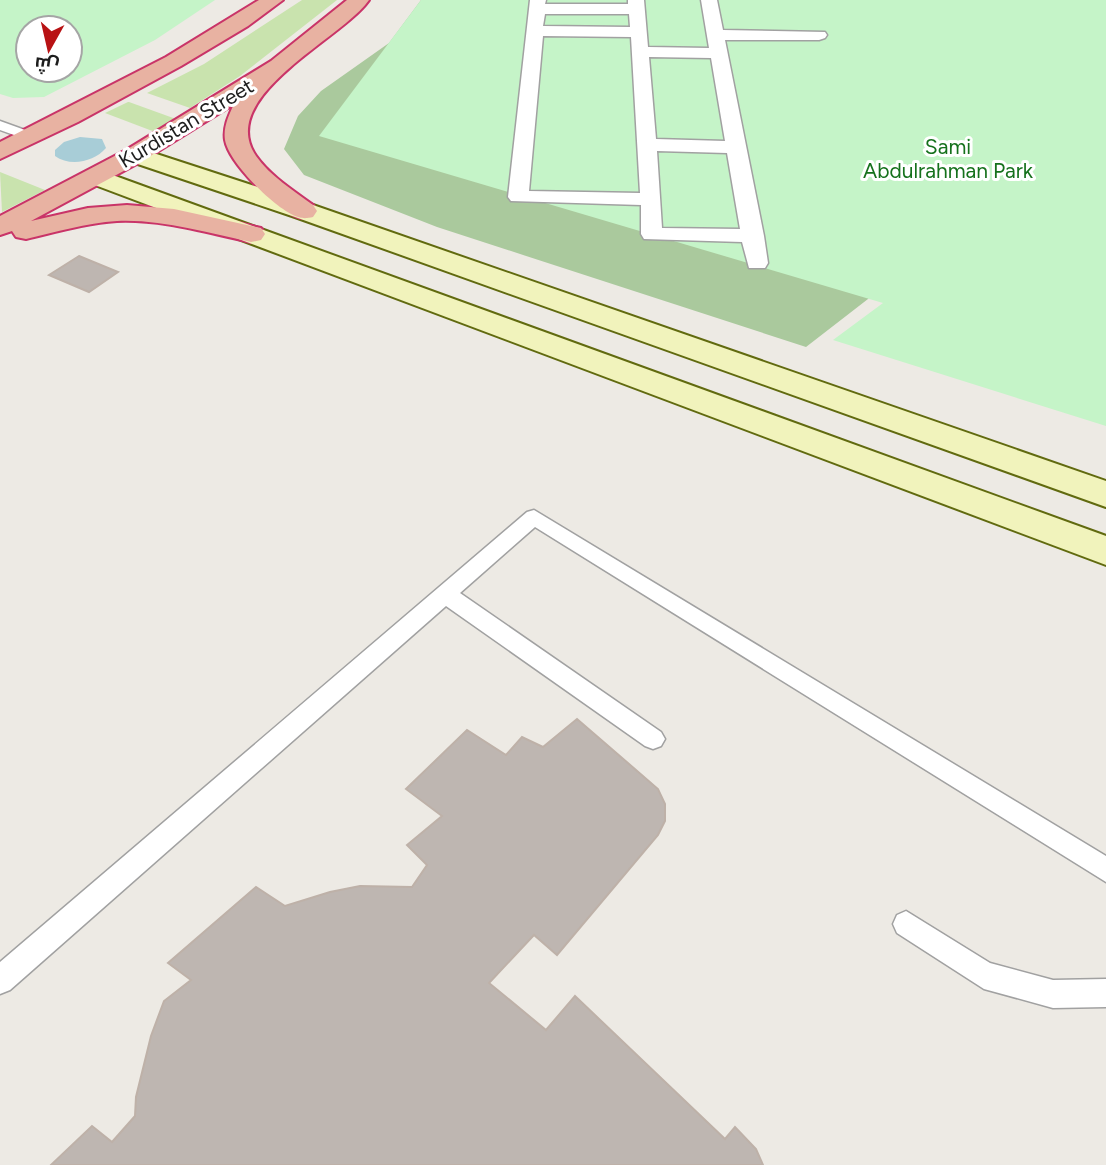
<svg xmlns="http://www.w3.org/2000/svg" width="1106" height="1165" font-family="Figtree,Cairo,sans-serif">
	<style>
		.grass { fill: #c9e3ae }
		.forest { fill: #aac99d }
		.park { fill: #c5f4c8; fill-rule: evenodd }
		.water { fill: #a8cdd7 }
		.building { fill: #beb6b1; stroke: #beb1a8; stroke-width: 2 }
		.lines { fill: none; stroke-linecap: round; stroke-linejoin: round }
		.service-casing { stroke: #a1a1a1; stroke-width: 3 }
		.pedestrian-casing { stroke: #a1a1a1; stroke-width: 3 }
		.secondary-casing { stroke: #616a0f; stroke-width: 4 }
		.trunk-casing { stroke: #c93468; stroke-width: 4 }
		.service { fill: #fff; fill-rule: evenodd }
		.pedestrian { fill: #fff; fill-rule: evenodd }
		.secondary { fill: #f1f3bc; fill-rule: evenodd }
		.trunk { fill: #e8b2a2; fill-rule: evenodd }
		.labels { text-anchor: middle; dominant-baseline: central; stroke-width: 6; stroke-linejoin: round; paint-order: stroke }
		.far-street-label { font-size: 21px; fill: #1d1d1d; stroke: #fff }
		.far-park-label { font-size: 21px; fill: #15711c; stroke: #fff }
	</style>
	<rect width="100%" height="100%" fill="#edeae4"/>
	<g class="grass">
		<path d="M302 0H337L240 76 190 108 147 93 204 64Z"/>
		<path d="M128 102H129L176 119 155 132 105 113Z"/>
		<path d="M0 172 45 190 2 212Z"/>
	</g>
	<path class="forest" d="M421 0H1106L868 299 806 347 437 227 304 175 284 149 298 116 321 91 389 43Z"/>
	<g class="park">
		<path d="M0 0H215L155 40 44 97 13 98 0 94ZM70 28V70H28V28Z"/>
		<path d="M421 0H1106V426L833 340 883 303 319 136Z"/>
	</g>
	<path class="water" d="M80 137 102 139 106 148C94 162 70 167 55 156V150L64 142Z"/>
	<g class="building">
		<path d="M79 256 118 272 89 292 49 275Z"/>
		<path d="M577 719 658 789 665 804V821L658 835 557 955 534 935 489 983 546 1030 575 996 725 1139 735 1127 756 1149 763 1165H51L92 1126 112 1142 135 1116 136 1097 151 1036 164 1001 191 980 168 963 256 887 285 906 330 892 360 886 412 887 427 865 407 845 442 816 406 789 467 730 506 755 522 737 543 747Z"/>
	</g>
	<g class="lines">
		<defs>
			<g id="service">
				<path d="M0 121 36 134 38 137 31 141 0 130Z"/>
				<path d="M534 510 1106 856V882L535 527 460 593 661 732 665 739 661 746 653 749 645 746 446 606 10 990 0 994V962L527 512Z"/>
				<path d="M906 911 990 963 1053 980 1106 979V1007L1053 1008 984 989 897 933 893 924 897 915Z"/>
			</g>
			<path id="pedestrian" d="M530 0H546L545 4H628V0H644L648 47 709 48 701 0H717L723 30 825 32 827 35 825 38 819 40H725L764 236 768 263 765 268H749L742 242 644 239 641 234V205L511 201 508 197ZM545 14H629L630 27 543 26ZM543 36 631 37 640 193 529 191ZM649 57 711 58 725 141 656 139ZM657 151 727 153 740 229 662 228Z"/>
			<g id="secondary">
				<path d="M135 147 313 205 1106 481V507L295 217 126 160 122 155 126 150Z"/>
				<path d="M96 169 1106 536V565L87 182 83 177 87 172Z"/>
			</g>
			<g id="trunk">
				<path d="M259 0H283L248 26 181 66 78 122 0 159V142L166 57Z"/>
				<path d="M347 0H369C342 39 215 96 256 156 270 176 294 191 313 205L317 211 313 217C308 218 304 219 298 217 276 210 229 163 225 140 223 127 229 115 234 104L144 160 31 221 88 208 127 205 174 209 261 228 265 234 261 240 251 242C207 233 162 219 117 221 86 223 56 232 26 239L16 237 12 231 0 235V216L126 150 271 61Z"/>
			</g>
		</defs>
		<use href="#service" class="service-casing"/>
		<use href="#pedestrian" class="pedestrian-casing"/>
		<use href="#secondary" class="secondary-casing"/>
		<use href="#trunk" class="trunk-casing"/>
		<use href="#service" class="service"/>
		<use href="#pedestrian" class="pedestrian"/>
		<use href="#secondary" class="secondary"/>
		<use href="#trunk" class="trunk"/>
	</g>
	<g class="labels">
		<g class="far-street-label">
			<text transform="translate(186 123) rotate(-31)">Kurdistan Street</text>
		</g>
		<g class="far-park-label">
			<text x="948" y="146">Sami<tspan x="948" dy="24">Abdulrahman Park</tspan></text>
		</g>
	</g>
	<g transform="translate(49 49) rotate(188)"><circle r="33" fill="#ffffff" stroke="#a5a5a5" stroke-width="2"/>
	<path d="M0-5L12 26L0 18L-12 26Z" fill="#b81214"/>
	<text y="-10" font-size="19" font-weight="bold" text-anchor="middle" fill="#1d1d1d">ش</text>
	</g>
</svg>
